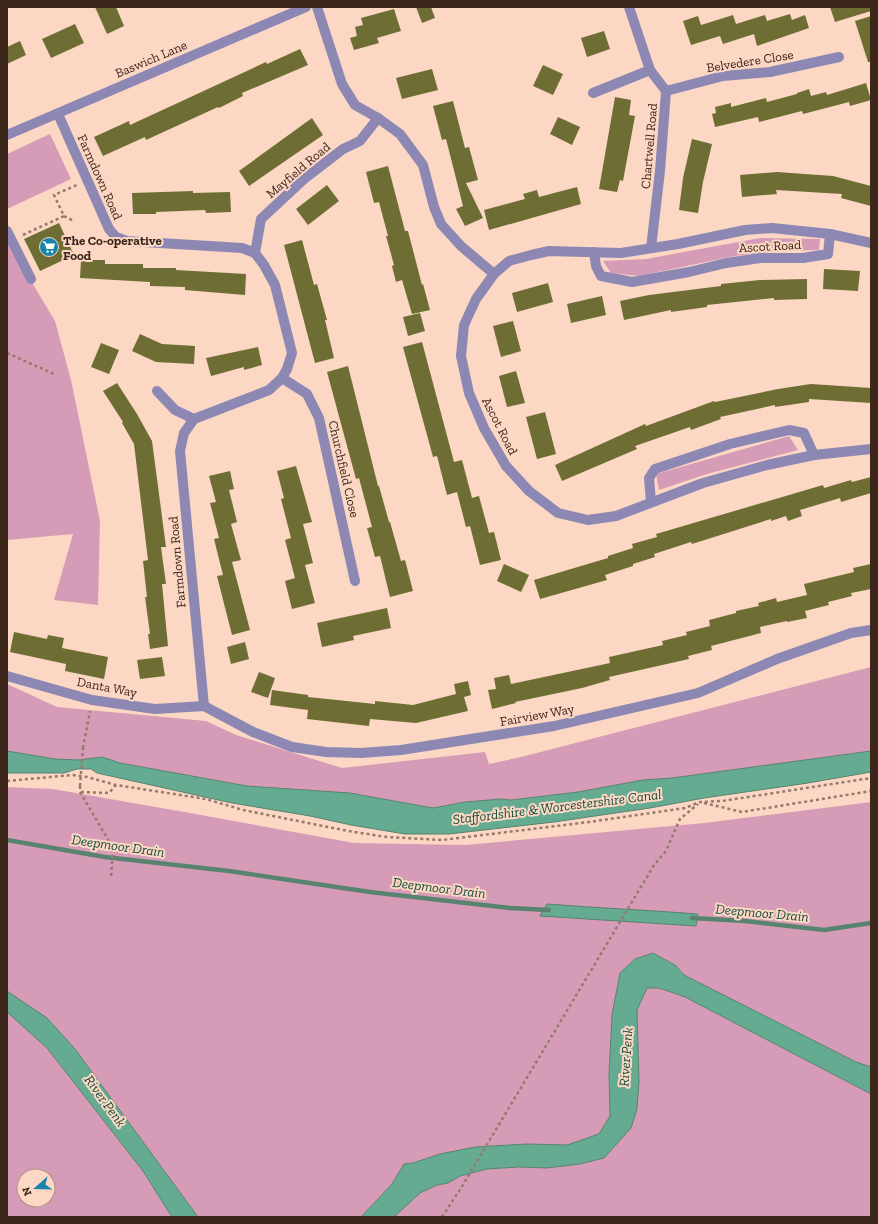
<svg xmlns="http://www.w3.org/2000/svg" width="878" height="1224" font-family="'Zilla Slab',serif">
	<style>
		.green { fill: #d69cb7; fill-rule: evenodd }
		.water { fill: #64ab92; stroke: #58836e }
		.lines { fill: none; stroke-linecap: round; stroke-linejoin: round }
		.stream { stroke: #58836e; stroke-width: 4.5 }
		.building { fill: #6e6e34 }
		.path { stroke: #977a6b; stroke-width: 2.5; stroke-dasharray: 3 3; stroke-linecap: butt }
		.minor { stroke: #8c88b3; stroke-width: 10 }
		.path-bridge { stroke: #977a6b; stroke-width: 2.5; stroke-dasharray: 3 3; stroke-linecap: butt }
		.labels { text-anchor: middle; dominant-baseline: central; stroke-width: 4; stroke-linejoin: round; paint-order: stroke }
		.street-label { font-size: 13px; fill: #3c2519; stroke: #fbd7c4 }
		.poi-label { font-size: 13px; font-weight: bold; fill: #3c2519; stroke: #fbd7c4; text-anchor: start }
		.water-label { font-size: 14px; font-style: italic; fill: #114c3b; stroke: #fbd7c4 }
	</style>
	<rect width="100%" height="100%" fill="#fbd7c4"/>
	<g class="green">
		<path d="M50 134 71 179 7 209V154Z"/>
		<path d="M760 238 820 239 819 250 777 251 734 256 639 276 611 273 603 261 646 259Z"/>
		<path d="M7 241 55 321 71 380 100 521 98 605 54 600 73 534 7 540Z"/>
		<path d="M789 436 798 450 707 474 659 490 656 474Z"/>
		<path d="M871 667V751L672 778 643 780 578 792 511 800 501 799 465 802 433 808 350 793 247 786 120 763 102 757 78 760 55 759 7 751V684L57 707 206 721 236 735 342 768 485 752 489 764 521 757Z"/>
		<path d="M7 787 53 789 190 813 354 843 466 845 704 823 871 802V1067L856 1062 684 975 675 965 653 953 635 959 612 1015 609 1074 610 1116 599 1134 567 1145 527 1144 475 1147 440 1154 413 1163 404 1164 392 1184 361 1217H198L75 1049 47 1018 7 991Z"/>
		<path d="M647 988H659L685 997 871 1094V1217H394L420 1193 437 1185 448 1183 460 1176 487 1169 519 1167 547 1168 580 1164 639 1082 637 1010Z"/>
		<path d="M7 1012 47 1048 143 1171 172 1217H7ZM24 1176H48V1200H24Z"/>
	</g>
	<g class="water">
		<path d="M7 751 55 759 78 760 102 757 120 763 247 786 350 793 433 808 465 802 501 799 511 800 578 792 643 780 672 778 871 751V772L808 783 704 798 650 808 554 822 449 834H405L351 825 310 816 232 803 97 773 91 769H77L64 773H7Z"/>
		<path d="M547 904C597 908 648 910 698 914L696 926 540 916Z"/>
		<path d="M653 953 675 965 684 975 856 1062 871 1067V1094L685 997 659 988H647L637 1010 639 1082 637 1109 631 1128 604 1158 580 1164 547 1168 519 1167 487 1169 460 1176 448 1183 437 1185 420 1193 394 1217H361L392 1184 404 1164 413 1163 440 1154 475 1147 527 1144 567 1145 599 1134 610 1116 609 1074 612 1015 620 973 635 959Z"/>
		<path d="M7 991 47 1018 75 1049 198 1217H172L143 1171 47 1048 7 1012Z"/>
	</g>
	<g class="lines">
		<g class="stream">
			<path d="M7 840 105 857 229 871 370 892 510 908 549 910"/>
			<path d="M692 918 745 921 824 930 871 923"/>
		</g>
	</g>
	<g class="building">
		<path d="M95 7H116L124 26 107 34Z"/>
		<path d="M416 7H431L435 18 422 23Z"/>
		<path d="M830 7H871V11L835 22Z"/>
		<path d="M394 9 401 31 377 38 379 43 354 50 350 38 357 36 355 27 363 25 361 18Z"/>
		<path d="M790 14 792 20 805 15 809 28 757 46 754 34 723 44 720 36 691 45 683 21 698 16 701 25 733 15 736 24 765 15 767 21Z"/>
		<path d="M871 16V62H868L855 21Z"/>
		<path d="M75 24 84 43 51 58 42 39Z"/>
		<path d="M604 31 610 49 587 57 581 38Z"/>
		<path d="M20 41 26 55 7 64V47Z"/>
		<path d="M300 49 308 65 242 93 243 96 219 108 218 107 146 140 145 137 103 156 94 137 129 121 130 125 266 62 267 64Z"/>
		<path d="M543 65 563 74 553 95 533 86Z"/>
		<path d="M432 69 438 90 402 99 396 78Z"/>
		<path d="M866 83 871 100 850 106 849 102 803 114 802 111 759 122 758 117 715 127 712 114 716 113 715 107 731 103V107L766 98 767 102 797 94V93L809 89 811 96 826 92 827 95Z"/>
		<path d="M615 97 631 100 629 115 635 116 623 181 620 180 617 192 599 189Z"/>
		<path d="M453 101 465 148 469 147 478 180 466 183 483 218 465 226 456 209 463 206 446 139 442 140 433 106Z"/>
		<path d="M558 117 580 127 572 145 550 134Z"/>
		<path d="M312 118 323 135 249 186 239 171Z"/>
		<path d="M692 139 712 144 703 182 698 213 679 210 683 178Z"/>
		<path d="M388 166 405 231H408L422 285 423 284 430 310 412 314 402 280 396 282 392 266 394 265 386 236H388L379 202 374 203 366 172Z"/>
		<path d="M777 172 833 176 871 186V206L841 198 842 194 776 190 777 194 742 197 740 175Z"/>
		<path d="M327 185 339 201 308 225 296 209Z"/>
		<path d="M577 187 581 204 489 230 484 210 525 199 523 194 537 190 539 197Z"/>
		<path d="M193 191V193L230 192 231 212 206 213 205 210 156 212V214H133L132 193Z"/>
		<path d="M59 223 74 255 40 271 24 239Z"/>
		<path d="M302 240 314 285 317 284 327 320H325L334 358 315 363 284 245Z"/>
		<path d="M81 260H105V264H143V268H176V270L246 274 245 295 185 290V287L150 286V282L80 278Z"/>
		<path d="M824 269 860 271 858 291 823 289Z"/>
		<path d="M807 279V299L774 300V298L707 305V307L671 312V310L624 320 620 301 649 295 721 286V284L760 280Z"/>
		<path d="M548 283 553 302 517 312 512 293Z"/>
		<path d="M602 296 606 315 571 323 567 304Z"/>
		<path d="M420 313 425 331 408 336 403 317Z"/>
		<path d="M513 321 521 351 501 357 493 326Z"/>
		<path d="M140 334 162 344 195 346 194 364 156 362 132 351Z"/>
		<path d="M422 342 454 462 462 460 472 498 479 496 489 533 494 532 501 560 480 565 470 526 466 527 457 492 447 495 437 456 433 457 403 347Z"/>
		<path d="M101 343 119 350 109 374 91 367Z"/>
		<path d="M258 347 262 365 244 370V367L211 376 206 358Z"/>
		<path d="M348 366 378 486H379L389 522H390L401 561 405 560 413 591 390 597 380 556 375 557 367 528 372 527 359 478 356 479 327 372Z"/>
		<path d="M516 371 525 403 507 407 499 376Z"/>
		<path d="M117 383 137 414 152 441 166 547H161L166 584H162L168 646 150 649 148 634H150L145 597H147L143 561 148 560 134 444 122 423 123 422 103 391Z"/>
		<path d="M811 384 871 388V403L809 399V402L775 407V405L720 417 721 419 691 430 690 427 635 446 637 449 562 481 555 465 645 424 646 426 714 401 715 402 778 389Z"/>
		<path d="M545 412 556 454 537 459 526 417Z"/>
		<path d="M296 466 312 522 303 524 313 563 305 565 315 603 292 609 285 581 295 578 285 540 291 538 281 499 284 498 277 471Z"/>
		<path d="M230 471 234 489 229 490 237 522 231 524 241 560 232 562 250 630 232 635 217 576 223 575 214 539 219 538 210 503 216 502 209 476Z"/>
		<path d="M871 477V493L841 502 840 498 800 510 802 516 788 521 786 516 771 521V519L692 544 691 542 654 554 655 557 633 564V566L605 575 607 580 540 599 534 580 608 558V556L633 548 632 544 657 537 656 534 823 485 824 488 851 480 852 482Z"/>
		<path d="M504 564 529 575 521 592 497 581Z"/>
		<path d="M871 564V589L851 593 852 596 828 602 829 605 805 611 807 618 787 622V621L760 627 761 633 711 646 712 650 688 656 689 659 609 677 610 680 582 688 515 702 516 703 492 709 488 690 496 689 494 678 509 675 511 684 610 663 609 657 663 645 662 641 687 635 686 632 710 626 709 620 736 613V611L759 606 758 603 776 598 777 602 807 595 804 584 854 572 853 568Z"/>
		<path d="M387 608 391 628 353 636 354 640 322 647 317 623Z"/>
		<path d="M14 632 47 639 48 635 64 638 62 648 108 657 104 679 65 671 66 664 10 652Z"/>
		<path d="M245 642 249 659 231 664 227 647Z"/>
		<path d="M162 657 165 676 140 679 137 660Z"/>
		<path d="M259 672 275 678 268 698 251 692Z"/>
		<path d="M468 681 471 695 464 697 468 711 416 723 370 719 369 726 307 719 308 710 270 705 272 690 308 695V697L375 704V701L413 705 456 694 454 684Z"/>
	</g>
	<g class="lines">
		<g class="path">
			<path d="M64 216 74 221"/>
			<path d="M23 235 64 216 54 195 77 185"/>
			<path d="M7 353 54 374"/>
			<path d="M83 748 90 711"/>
			<path d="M7 781 72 775 87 777 116 785 206 799 243 810 348 831 387 837 442 840 589 822 685 808 700 802 722 801 871 778"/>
			<path d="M80 786V792L113 848 111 879"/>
			<path d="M81 792 109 793 116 785"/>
			<path d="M704 803 742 812 871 791"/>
			<path d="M442 1217 461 1188 654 865 666 851 680 819 698 804"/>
		</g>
		<g class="minor">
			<path d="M317 7 342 84 355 105 378 118 400 134 423 165 434 207 441 224 461 246 494 274"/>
			<path d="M629 7 650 70 666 91 660 171 651 248"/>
			<path d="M666 91 723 76 770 72 839 57"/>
			<path d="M593 93 650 70"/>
			<path d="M58 114 109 229 116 237 127 241 242 248 255 253 264 265 275 285 292 353 287 369 282 378 269 390 194 419 184 433 180 451 204 706"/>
			<path d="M7 135 306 7"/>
			<path d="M7 231 31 279"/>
			<path d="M871 243 830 234 772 228 745 230 678 244 621 253 549 251 531 255 509 261 494 274 476 299 464 325 461 356 469 393 484 428 506 466 529 491 558 513 588 520 616 516 703 483 767 465 814 455 871 449"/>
			<path d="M594 252 596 266 601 276 632 282 689 272 726 263 760 258H803L828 254 830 234"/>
			<path d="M255 253 261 219 304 179 343 149 360 141 378 118"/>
			<path d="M282 378 307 394 319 418 355 581"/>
			<path d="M157 391 175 410 194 419"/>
			<path d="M651 502 649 478 655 469 730 444 789 430 804 433 814 455"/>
			<path d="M7 676 92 700 155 709 204 706"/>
			<path d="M204 706 253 732 292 747 326 752 361 753 401 750 554 726 698 693 777 659 851 633 871 630"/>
		</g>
		<path class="path-bridge" d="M80 786 83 748"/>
	</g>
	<defs>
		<symbol id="supermarket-disc" viewBox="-11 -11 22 22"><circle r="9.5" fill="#1684ab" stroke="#fbd7c4"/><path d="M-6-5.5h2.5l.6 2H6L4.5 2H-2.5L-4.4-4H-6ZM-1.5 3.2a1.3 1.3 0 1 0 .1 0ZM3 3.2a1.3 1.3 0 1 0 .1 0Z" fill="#fff"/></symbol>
	</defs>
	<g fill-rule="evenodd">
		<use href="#supermarket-disc" x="38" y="236" width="22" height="22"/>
	</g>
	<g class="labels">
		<g class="street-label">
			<text transform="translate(151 59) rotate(-23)">Baswich Lane</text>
			<text transform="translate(750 61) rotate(-9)">Belvedere Close</text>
			<text transform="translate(649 146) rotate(-85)">Chartwell Road</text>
			<text transform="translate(298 170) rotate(-40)">Mayfield Road</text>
			<text transform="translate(100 177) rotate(66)">Farmdown Road</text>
			<text transform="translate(770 246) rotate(-3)">Ascot Road</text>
			<text transform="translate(500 426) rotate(63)">Ascot Road</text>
			<text transform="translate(344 469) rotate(77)">Churchfield Close</text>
			<text transform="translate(177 562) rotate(-95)">Farmdown Road</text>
			<text transform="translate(107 687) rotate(11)">Danta Way</text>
			<text transform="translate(537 715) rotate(-10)">Fairview Way</text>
		</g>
		<g class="poi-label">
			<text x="63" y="240">The Co-operative<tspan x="63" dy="15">Food</tspan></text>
		</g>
		<g class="water-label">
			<text transform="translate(557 807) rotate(-7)">Staffordshire &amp; Worcestershire Canal</text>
			<text transform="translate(118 846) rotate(8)">Deepmoor Drain</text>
			<text transform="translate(439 888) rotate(7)">Deepmoor Drain</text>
			<text transform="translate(762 913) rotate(5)">Deepmoor Drain</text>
			<text transform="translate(626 1057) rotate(-86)">River Penk</text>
			<text transform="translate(105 1101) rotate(54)">River Penk</text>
		</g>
	</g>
	<rect width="878" height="1224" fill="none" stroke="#3c2519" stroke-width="16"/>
	<g transform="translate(36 1188) rotate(250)"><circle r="19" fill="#fbd7c4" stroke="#af9080"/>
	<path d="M0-3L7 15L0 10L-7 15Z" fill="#1684ab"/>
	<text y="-6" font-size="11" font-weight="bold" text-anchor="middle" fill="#3c2519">N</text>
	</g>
</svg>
